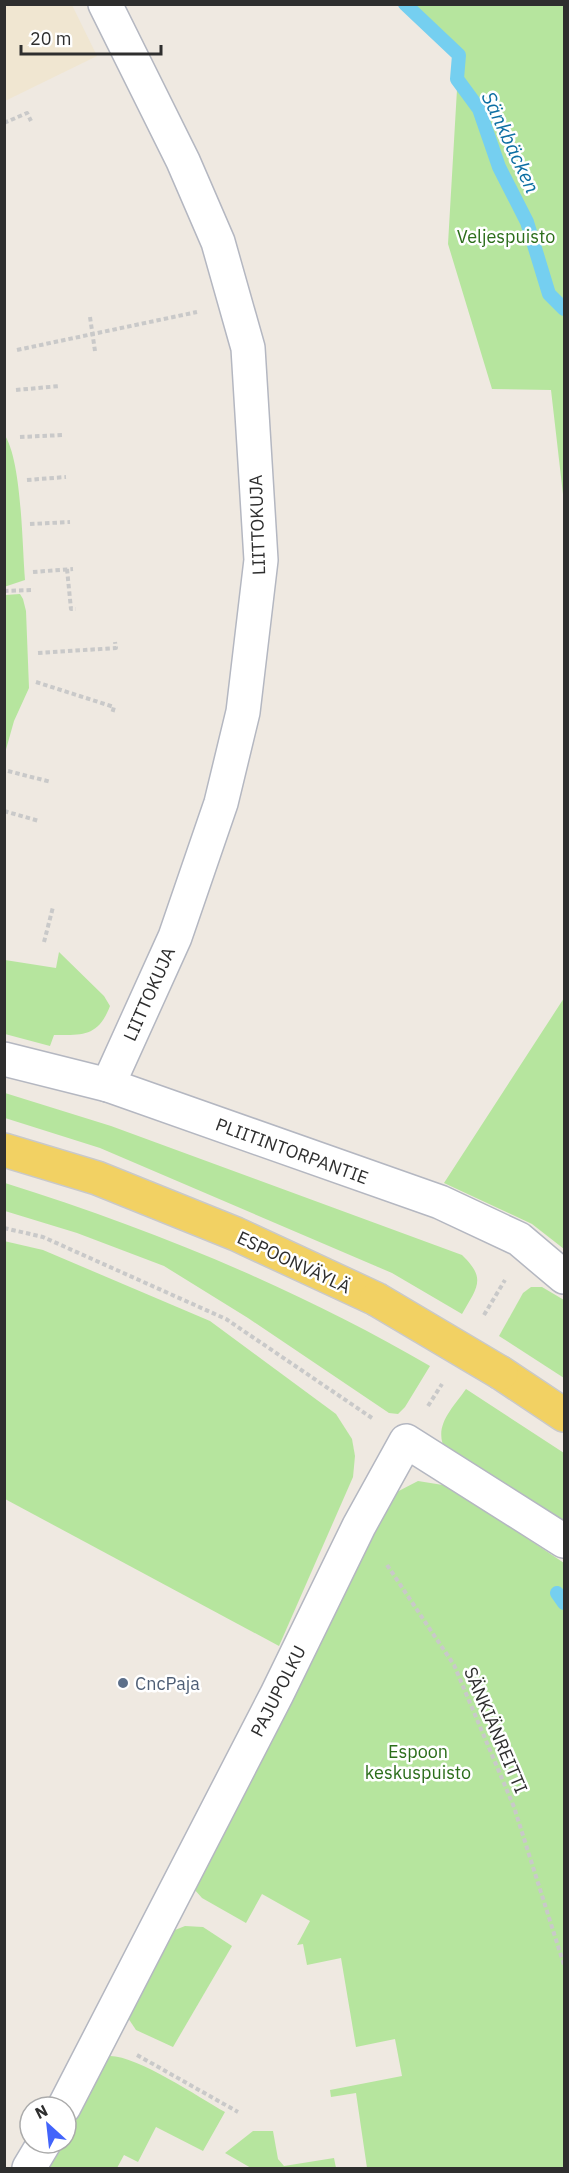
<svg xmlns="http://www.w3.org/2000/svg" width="569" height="2173" font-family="'IBM Plex Sans',sans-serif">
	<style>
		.education { fill: #f0e6d1 }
		.green { fill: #b6e59e }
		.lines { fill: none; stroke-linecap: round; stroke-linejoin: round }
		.stream { stroke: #75cff0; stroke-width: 14 }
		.street-casing { stroke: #b4b7c1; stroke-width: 36 }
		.primary-casing { stroke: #c9c9c9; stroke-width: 36 }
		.path { stroke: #c9c9c9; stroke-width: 4; stroke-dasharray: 4.5 3; stroke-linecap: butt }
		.street { stroke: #fff; stroke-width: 33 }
		.primary { stroke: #f2d163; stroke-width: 33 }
		.primary-bridge-casing { stroke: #c9c9c9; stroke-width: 36; stroke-linecap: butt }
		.primary-bridge { stroke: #f2d163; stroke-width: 33 }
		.service-dot { fill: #5c6f8a; stroke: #fff; stroke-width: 2 }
		.labels { text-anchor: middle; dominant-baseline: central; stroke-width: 5; stroke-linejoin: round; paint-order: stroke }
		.park-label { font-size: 18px; fill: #2c6e1b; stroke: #fff }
		.street-label { font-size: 18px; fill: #2e2e2e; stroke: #fff }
		.service-label { font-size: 18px; fill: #4e5e75; stroke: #fff; text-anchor: start }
		.water-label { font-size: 20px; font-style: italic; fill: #0d6fa3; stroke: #fff }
	</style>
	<rect width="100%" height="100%" fill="#efe9e1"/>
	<path class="education" d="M5 4 72 5 97 56 5 101Z"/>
	<g class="green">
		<path d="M405 5H564V503L551 390 492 389 448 244 459 55Z"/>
		<path d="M4 434C22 460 22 545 25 580L4 587Z"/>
		<path d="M20 594 23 599 26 611 29 688 14 721 5 753V595Z"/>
		<path d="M59 952 104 996 110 1006C98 1037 83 1035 54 1035L50 1046 5 1034V960L56 968Z"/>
		<path d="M564 998V1249L532 1224 444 1183Z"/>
		<path d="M5 1093 111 1126 462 1255C487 1279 477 1287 462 1314L392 1273 100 1148 5 1118Z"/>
		<path d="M5 1183C152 1229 296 1288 430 1366L405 1407 398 1414 389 1413 248 1318 164 1266 77 1233 5 1211Z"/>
		<path d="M4 1241 43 1250 210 1321 336 1414 352 1439 355 1456 353 1477 279 1646 5 1499Z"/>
		<path d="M531 1287H542L564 1300V1378L499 1336 523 1293Z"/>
		<path d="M466 1389 564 1453V1527L446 1451C432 1427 452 1409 466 1389Z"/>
		<path d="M418 1481 449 1486 564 1563V2168H367L356 2093 331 2097 330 2090 402 2076 395 2039 356 2047 341 1958 307 1965 303 1944 297 1945 310 1921 262 1894 246 1923 202 1898 194 1889 391 1495Z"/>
		<path d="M185 1926 203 1927 232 1946 173 2047 136 2030 128 2018 165 1934Z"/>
		<path d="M110 2056C138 2056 198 2097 225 2112L203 2151 156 2127 138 2162 124 2155 117 2168H41L55 2143H66V2121L96 2064Z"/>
		<path d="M253 2131H273L278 2159 284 2166 334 2158 336 2168H251L225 2153Z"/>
	</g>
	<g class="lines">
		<g class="stream">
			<path d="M405 4 459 55 457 79 479 109 499 167 527 222 549 294 564 309"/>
			<path d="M557 1593 564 1603"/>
		</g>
		<defs>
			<g id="street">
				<path d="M105 4 183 161 218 242 248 348 261 560 243 712 221 803 175 937 108 1085"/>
				<path d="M4 1059 108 1085 440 1202 519 1239 564 1277"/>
				<path d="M64 2107 277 1694 359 1526 406 1441 564 1541"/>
				<path d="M29 2168 44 2143"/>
			</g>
			<g id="primary">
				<path d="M4 1150 97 1178 236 1234 376 1299"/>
				<path d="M501 1373 564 1415"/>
			</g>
		</defs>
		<use href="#street" class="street-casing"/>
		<use href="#primary" class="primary-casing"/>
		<g class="path">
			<path d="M4 123 27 113 31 121"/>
			<path d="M90 317 95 351"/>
			<path d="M17 350 197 312"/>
			<path d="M16 390 60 386"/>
			<path d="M20 437 63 435"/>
			<path d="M27 480 66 477"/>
			<path d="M30 524 70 522"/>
			<path d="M67 569 71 609H76"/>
			<path d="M33 572 73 569"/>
			<path d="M4 591 34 590"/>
			<path d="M38 653 116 648 115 642"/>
			<path d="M36 682 114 707 112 714"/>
			<path d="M8 771 51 782"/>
			<path d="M4 811 39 821"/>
			<path d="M44 942 53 907"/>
			<path d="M4 1228 43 1237 226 1319 372 1418"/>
			<path d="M484 1315 505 1280"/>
			<path d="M428 1406 442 1384"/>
			<path d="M387 1565 454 1665 514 1807 564 1965"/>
			<path d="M137 2055 238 2112"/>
		</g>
		<use href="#street" class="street"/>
		<use href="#primary" class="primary"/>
		<defs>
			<path id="primary-bridge" d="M376 1299 501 1373"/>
		</defs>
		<use href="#primary-bridge" class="primary-bridge-casing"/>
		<use href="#primary-bridge" class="primary-bridge"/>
	</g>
	<circle class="service-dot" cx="123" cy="1683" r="6"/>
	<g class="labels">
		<g class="park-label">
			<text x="506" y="236">Veljespuisto</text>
			<text x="418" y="1751">Espoon<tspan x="418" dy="21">keskuspuisto</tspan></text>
		</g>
		<g class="street-label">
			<text transform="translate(257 525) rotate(-92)">LIITTOKUJA</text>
			<text transform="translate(149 994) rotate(-66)">LIITTOKUJA</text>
			<text transform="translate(292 1151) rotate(20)">PLIITINTORPANTIE</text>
			<text transform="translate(294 1262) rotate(25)">ESPOONVÄYLÄ</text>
			<text transform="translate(278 1691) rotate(-63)">PAJUPOLKU</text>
			<text transform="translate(496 1730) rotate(67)">SÄNKIÄNREITTI</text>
		</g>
		<g class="service-label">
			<text x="135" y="1683">CncPaja</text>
		</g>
		<g class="water-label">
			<text transform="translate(511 142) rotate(65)">Sänkbäcken</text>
		</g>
	</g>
	<rect width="569" height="2173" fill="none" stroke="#2e2e2e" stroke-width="12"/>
	<g transform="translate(48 2125) rotate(333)"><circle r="28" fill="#ffffff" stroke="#ababab" stroke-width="1.5"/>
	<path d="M0-4.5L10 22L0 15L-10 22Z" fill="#4264fb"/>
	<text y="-9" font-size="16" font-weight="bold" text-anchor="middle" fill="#2e2e2e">N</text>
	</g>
	<path d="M21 45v9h140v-9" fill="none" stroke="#2e2e2e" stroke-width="3"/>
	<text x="30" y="45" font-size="18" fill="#2e2e2e" stroke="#ffffff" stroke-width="4.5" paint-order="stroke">20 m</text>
</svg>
